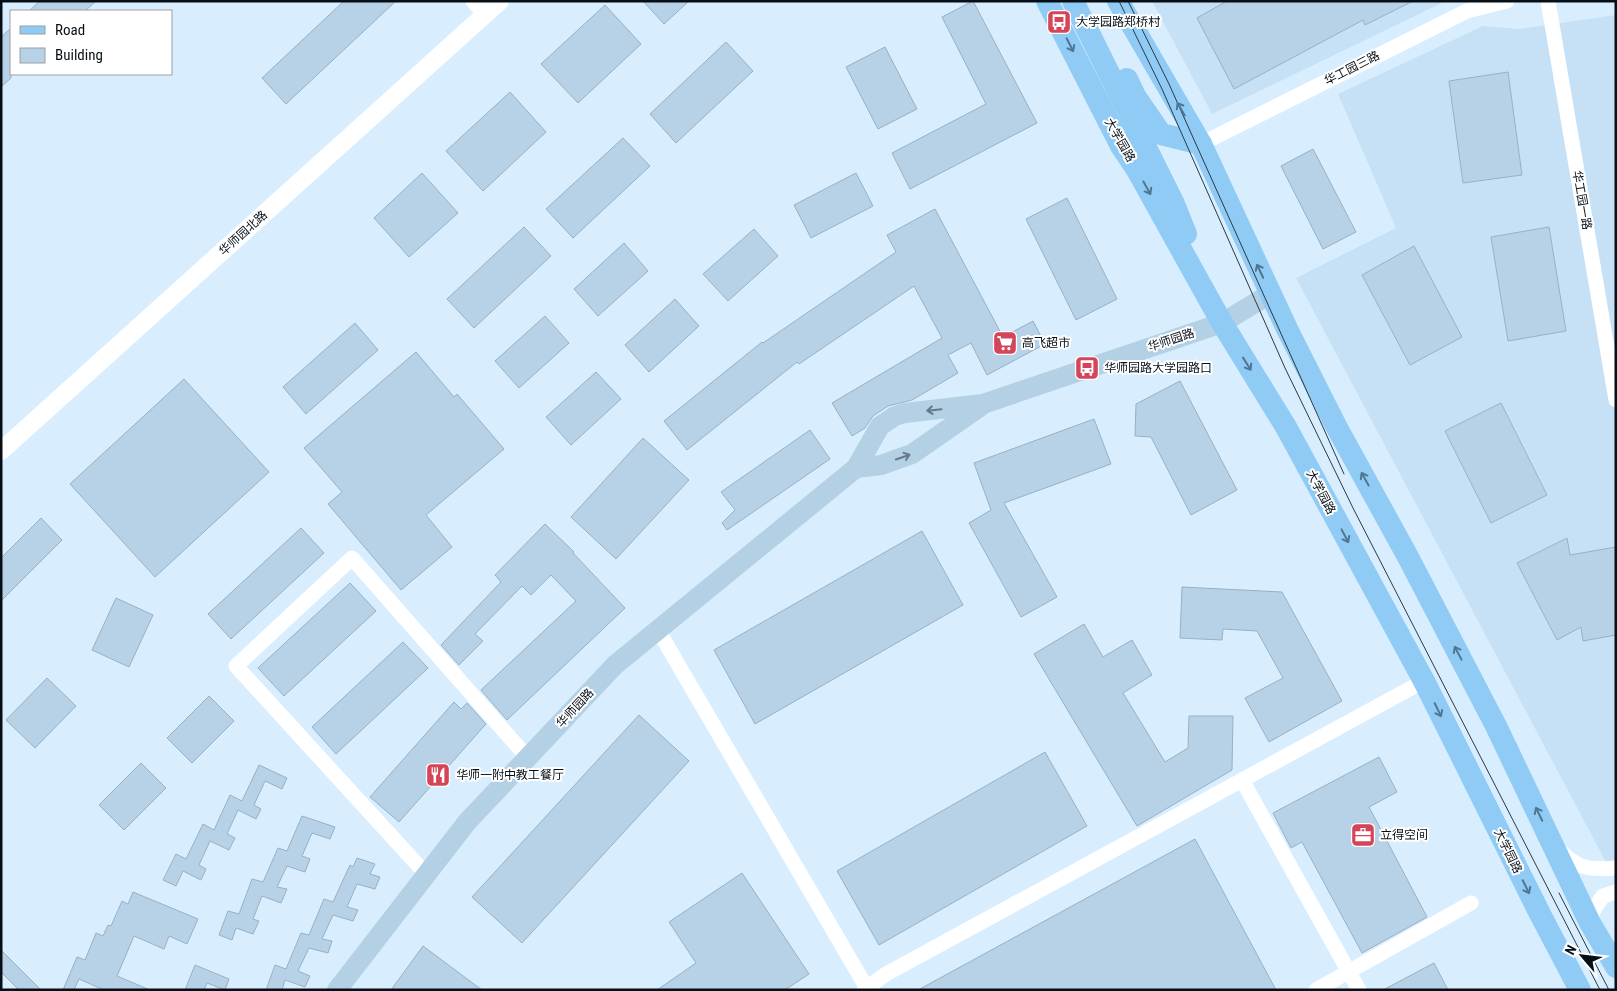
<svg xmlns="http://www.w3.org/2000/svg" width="1617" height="991" font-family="'Roboto Condensed','Noto Sans SC',sans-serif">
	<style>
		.built { fill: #c6e1f5 }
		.building { fill: #b7d2e6; stroke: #97b0c5 }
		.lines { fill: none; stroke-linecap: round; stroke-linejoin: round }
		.minor { stroke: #fff; stroke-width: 15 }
		.tertiary { stroke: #fff; stroke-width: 18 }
		.secondary { stroke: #b4d0e4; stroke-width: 20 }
		.primary { stroke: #8fcbf5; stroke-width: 22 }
		.tram { stroke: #2d3941; stroke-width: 1 }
		.oneway { stroke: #517691 }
		.oneway2 { stroke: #667987 }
		.labels { text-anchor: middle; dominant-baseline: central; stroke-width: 4; stroke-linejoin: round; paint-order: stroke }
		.poi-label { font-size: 12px; fill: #060f16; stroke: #fff; text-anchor: start }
		.street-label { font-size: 12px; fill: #060f16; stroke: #fff }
	</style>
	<rect width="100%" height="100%" fill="#d8eeff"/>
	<g class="built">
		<path d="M1152 1H1446L1212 114Z"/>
		<path d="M1616 15V881L1296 278 1396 228 1338 94 1483 26 1519 29Z"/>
	</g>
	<g class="building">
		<path d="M40 1H96L85 11H29Z"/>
		<path d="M344 1H396L286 104 262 78Z"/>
		<path d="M643 1H689L664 24Z"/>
		<path d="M973 1 1037 123 910 189 892 153 986 104 942 17Z"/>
		<path d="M1227 1H1413L1365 25 1363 20 1234 89 1197 18Z"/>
		<path d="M605 5 641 44 578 103 541 64Z"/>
		<path d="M11 28V78L1 87V37Z"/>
		<path d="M726 42 753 71 676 143 650 114Z"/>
		<path d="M885 47 917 109 878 129 846 67Z"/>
		<path d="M1508 72 1522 175 1463 183 1449 81Z"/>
		<path d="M510 92 546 132 483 191 446 151Z"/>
		<path d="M623 138 650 166 573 238 546 209Z"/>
		<path d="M1313 149 1356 232 1323 249 1281 166Z"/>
		<path d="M422 173 458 213 409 257 374 218Z"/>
		<path d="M856 173 873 206 811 238 794 205Z"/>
		<path d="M1067 198 1117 299 1076 320 1026 219Z"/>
		<path d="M935 209 1003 337 1033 321 1045 344 987 375 971 343 948 355 958 373 912 400 888 406 873 416 865 428 852 436 832 403 942 338 914 286 799 364 797 362 687 450 664 421 762 342 763 343 896 252 887 235Z"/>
		<path d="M524 227 551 256 474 328 447 299Z"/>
		<path d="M1549 227 1566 331 1508 341 1491 237Z"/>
		<path d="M754 229 778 256 728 301 703 274Z"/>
		<path d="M624 243 648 271 598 316 574 289Z"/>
		<path d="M1414 246 1462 337 1410 365 1362 275Z"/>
		<path d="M675 299 699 326 649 372 625 345Z"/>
		<path d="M545 316 569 343 519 388 495 361Z"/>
		<path d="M355 323 378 350 306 414 283 387Z"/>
		<path d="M416 352 454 397 457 394 504 449 426 515 452 547 401 590 328 504 342 492 304 448Z"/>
		<path d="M596 372 621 399 571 445 546 417Z"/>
		<path d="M184 379 269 472 155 577 70 484Z"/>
		<path d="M1180 381 1237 490 1191 515 1151 437 1135 436 1136 404Z"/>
		<path d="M1501 403 1547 495 1491 523 1445 431Z"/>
		<path d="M1094 419 1111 464 1004 503 1057 597 1021 617 969 523 991 510 974 463Z"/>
		<path d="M810 430 830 459 727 530 722 523 735 510 721 492Z"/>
		<path d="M643 438 689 480 616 559 571 517Z"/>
		<path d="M41 518 62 540 1 601V558Z"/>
		<path d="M545 524 574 552 573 553 625 608 507 720 481 690 576 601 551 575 531 595 522 586 475 634 483 641 459 665 441 645 501 582 495 575Z"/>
		<path d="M301 528 324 553 231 639 208 614Z"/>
		<path d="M922 531 963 605 755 724 714 650Z"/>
		<path d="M1567 538 1570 555 1616 547V635L1583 641 1581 627 1557 640 1517 563Z"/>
		<path d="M350 583 376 611 284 696 258 668Z"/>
		<path d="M1182 587 1282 592 1342 701 1269 742 1245 698 1283 678 1257 631 1223 629 1222 640 1180 638Z"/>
		<path d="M116 598 153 615 129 667 92 650Z"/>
		<path d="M1084 624 1103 657 1132 640 1152 675 1123 693 1165 762 1188 748 1189 716H1233L1232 770 1137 826 1034 654Z"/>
		<path d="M403 642 428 668 336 754 312 727Z"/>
		<path d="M47 678 76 706 35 748 6 720Z"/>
		<path d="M209 696 234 721 192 763 167 738Z"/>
		<path d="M454 702 461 709 467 703 486 724 399 822 370 797Z"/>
		<path d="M639 715 689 761 522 943 472 897Z"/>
		<path d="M1045 752 1087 826 879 945 837 871Z"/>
		<path d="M1379 757 1397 792 1369 807 1427 917 1362 953 1302 842 1291 848 1273 813Z"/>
		<path d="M141 763 166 788 124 830 99 805Z"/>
		<path d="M259 765 287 778 282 789 265 781 254 805 261 809 256 819 238 810 227 834 235 838 229 850 210 841 199 865 206 869 201 880 183 871 176 886 163 880 176 854 186 859 203 824 214 830 230 795 242 801Z"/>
		<path d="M302 816 335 827 330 839 312 833 302 856 310 859 305 872 287 866 277 887 287 889 281 903 262 896 253 919 259 921 253 934 236 928 232 940 219 935 228 911 239 914 252 879 263 882 278 848 287 851Z"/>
		<path d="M1195 839 1276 990H918Z"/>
		<path d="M357 858 375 864 370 874 380 877 375 889 357 884 347 907 358 910 353 921 333 915 322 939 332 941 328 953 309 948 298 971 310 976 305 987 285 980 282 990H266L275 965 286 969 301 933 309 935 324 899 333 902 350 865 353 867Z"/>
		<path d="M742 873 809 974 785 990H657L696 963 669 922Z"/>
		<path d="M133 892 198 919 187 944 169 936 164 949 134 936 117 976 150 990H104L79 979 74 990H63L77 957 85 960 96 933 103 936 108 925 111 926 122 901 128 904Z"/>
		<path d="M423 946 482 990H391Z"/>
		<path d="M1 950 41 990H19L1 972Z"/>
		<path d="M1434 963 1448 990H1383Z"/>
		<path d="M195 965 229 979 225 990 207 983 204 990H185Z"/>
	</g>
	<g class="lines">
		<g class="minor">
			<path d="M473 1 485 15"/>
			<path d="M1548 1 1616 400"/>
			<path d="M1201 144 1467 11 1507 1"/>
			<path d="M658 630 868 990"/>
			<path d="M1242 780 1359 990"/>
			<path d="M1559 850C1577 869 1590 870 1616 868"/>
			<path d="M426 874 236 666 352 558 528 758"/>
			<path d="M1590 923 1594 909 1603 896 1616 892"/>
			<path d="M864 990 886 974 1424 681"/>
			<path d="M1316 990 1471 903"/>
		</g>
		<path class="tertiary" d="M1 451 500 1"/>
		<g class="secondary">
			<path d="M856 468 881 465 912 454 981 406"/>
			<path d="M337 990 467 822 615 665 856 468 880 426 895 416 905 413 983 404 1222 323 1270 294"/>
		</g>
		<g class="primary">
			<path d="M1047 1 1121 146 1137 170 1222 323 1286 427 1424 681 1540 914 1580 990"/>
			<path d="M1073 1 1174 204 1186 234"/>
			<path d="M1118 1 1201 144 1288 331 1336 426 1408 557 1496 726 1590 923 1616 967"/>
			<path d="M1127 79 1135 96 1161 134 1201 144"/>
		</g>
		<g class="tram">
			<path d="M1119 1 1162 89 1285 368 1353 508 1600 990"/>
			<path d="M1128 1 1169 84 1344 474"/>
			<path d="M1559 893 1609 990"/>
		</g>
	</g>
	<defs><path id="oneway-shaft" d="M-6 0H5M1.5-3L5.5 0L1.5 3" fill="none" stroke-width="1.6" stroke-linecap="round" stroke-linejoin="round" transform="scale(1.25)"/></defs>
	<g class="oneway">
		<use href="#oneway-shaft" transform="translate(1070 45) rotate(63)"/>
		<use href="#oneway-shaft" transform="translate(1181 109) rotate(-120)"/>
		<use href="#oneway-shaft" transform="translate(1147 188) rotate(61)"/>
		<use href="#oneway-shaft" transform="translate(1260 271) rotate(-115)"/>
		<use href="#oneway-shaft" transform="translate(1247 364) rotate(58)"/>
		<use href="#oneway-shaft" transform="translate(1365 479) rotate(-119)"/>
		<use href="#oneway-shaft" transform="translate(1345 536) rotate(62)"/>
		<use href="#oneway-shaft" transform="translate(1458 653) rotate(-118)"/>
		<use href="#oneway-shaft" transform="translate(1438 710) rotate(64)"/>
		<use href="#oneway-shaft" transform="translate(1539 814) rotate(-116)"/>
		<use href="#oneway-shaft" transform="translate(1526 887) rotate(64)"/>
	</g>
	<g class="oneway2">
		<use href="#oneway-shaft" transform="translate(934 410) rotate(174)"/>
		<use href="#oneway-shaft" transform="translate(903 457) rotate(-19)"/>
	</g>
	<defs>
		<symbol id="bus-square" viewBox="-11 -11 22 22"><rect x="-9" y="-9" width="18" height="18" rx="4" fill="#d54458" stroke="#fff"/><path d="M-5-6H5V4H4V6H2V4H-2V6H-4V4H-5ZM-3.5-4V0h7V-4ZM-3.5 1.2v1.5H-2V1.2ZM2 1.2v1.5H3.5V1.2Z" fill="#fff"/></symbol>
		<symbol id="supermarket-square" viewBox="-11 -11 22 22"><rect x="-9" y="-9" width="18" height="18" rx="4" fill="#d54458" stroke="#fff"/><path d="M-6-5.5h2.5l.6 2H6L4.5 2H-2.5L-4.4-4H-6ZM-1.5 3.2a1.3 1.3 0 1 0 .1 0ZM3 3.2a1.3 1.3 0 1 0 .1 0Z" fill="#fff"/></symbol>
		<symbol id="restaurant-square" viewBox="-11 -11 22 22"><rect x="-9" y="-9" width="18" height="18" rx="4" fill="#d54458" stroke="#fff"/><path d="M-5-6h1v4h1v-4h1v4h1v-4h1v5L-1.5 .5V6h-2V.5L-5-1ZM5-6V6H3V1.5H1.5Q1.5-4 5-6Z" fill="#fff"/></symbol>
		<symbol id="office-square" viewBox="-11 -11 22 22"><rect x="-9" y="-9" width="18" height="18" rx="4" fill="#d54458" stroke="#fff"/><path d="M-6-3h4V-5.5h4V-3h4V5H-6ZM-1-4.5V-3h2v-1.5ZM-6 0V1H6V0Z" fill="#fff"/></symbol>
	</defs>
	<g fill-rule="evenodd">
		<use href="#bus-square" x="1045" y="8" width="28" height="28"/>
		<use href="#supermarket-square" x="991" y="329" width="28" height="28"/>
		<use href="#bus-square" x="1073" y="354" width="28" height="28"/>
		<use href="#restaurant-square" x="424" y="761" width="28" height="28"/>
		<use href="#office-square" x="1349" y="821" width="28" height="28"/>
	</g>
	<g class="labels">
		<g class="poi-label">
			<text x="1076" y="22">大学园路郑桥村</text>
			<text x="1022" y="343">高飞超市</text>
			<text x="1104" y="368">华师园路大学园路口</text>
			<text x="456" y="775">华师一附中教工餐厅</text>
			<text x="1380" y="835">立得空间</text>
		</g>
		<g class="street-label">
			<text transform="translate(1352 68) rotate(-27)">华工园三路</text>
			<text transform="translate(1120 140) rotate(60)">大学园路</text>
			<text transform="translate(1582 200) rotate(80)">华工园一路</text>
			<text transform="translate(243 233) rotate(-42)">华师园北路</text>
			<text transform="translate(1171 340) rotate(-18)">华师园路</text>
			<text transform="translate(1321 492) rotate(62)">大学园路</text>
			<text transform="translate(575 708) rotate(-47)">华师园路</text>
			<text transform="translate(1508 851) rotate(64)">大学园路</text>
		</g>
	</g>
	<rect width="1617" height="991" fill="none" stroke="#060f16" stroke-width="5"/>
	<rect x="10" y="10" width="162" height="65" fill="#ffffff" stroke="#9b9fa2"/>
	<rect x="20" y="26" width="25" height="8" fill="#8fcbf5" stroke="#9b9fa2"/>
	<text x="55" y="35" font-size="15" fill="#060f16">Road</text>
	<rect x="20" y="48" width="25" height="15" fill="#b7d2e6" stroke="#9b9fa2"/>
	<text x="55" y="60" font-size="15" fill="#060f16">Building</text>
	<g transform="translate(1582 956) rotate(298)" stroke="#ffffff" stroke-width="4" paint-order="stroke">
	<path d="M0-4L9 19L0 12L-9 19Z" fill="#060f16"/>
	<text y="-8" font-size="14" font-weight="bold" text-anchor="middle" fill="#060f16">N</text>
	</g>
</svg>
